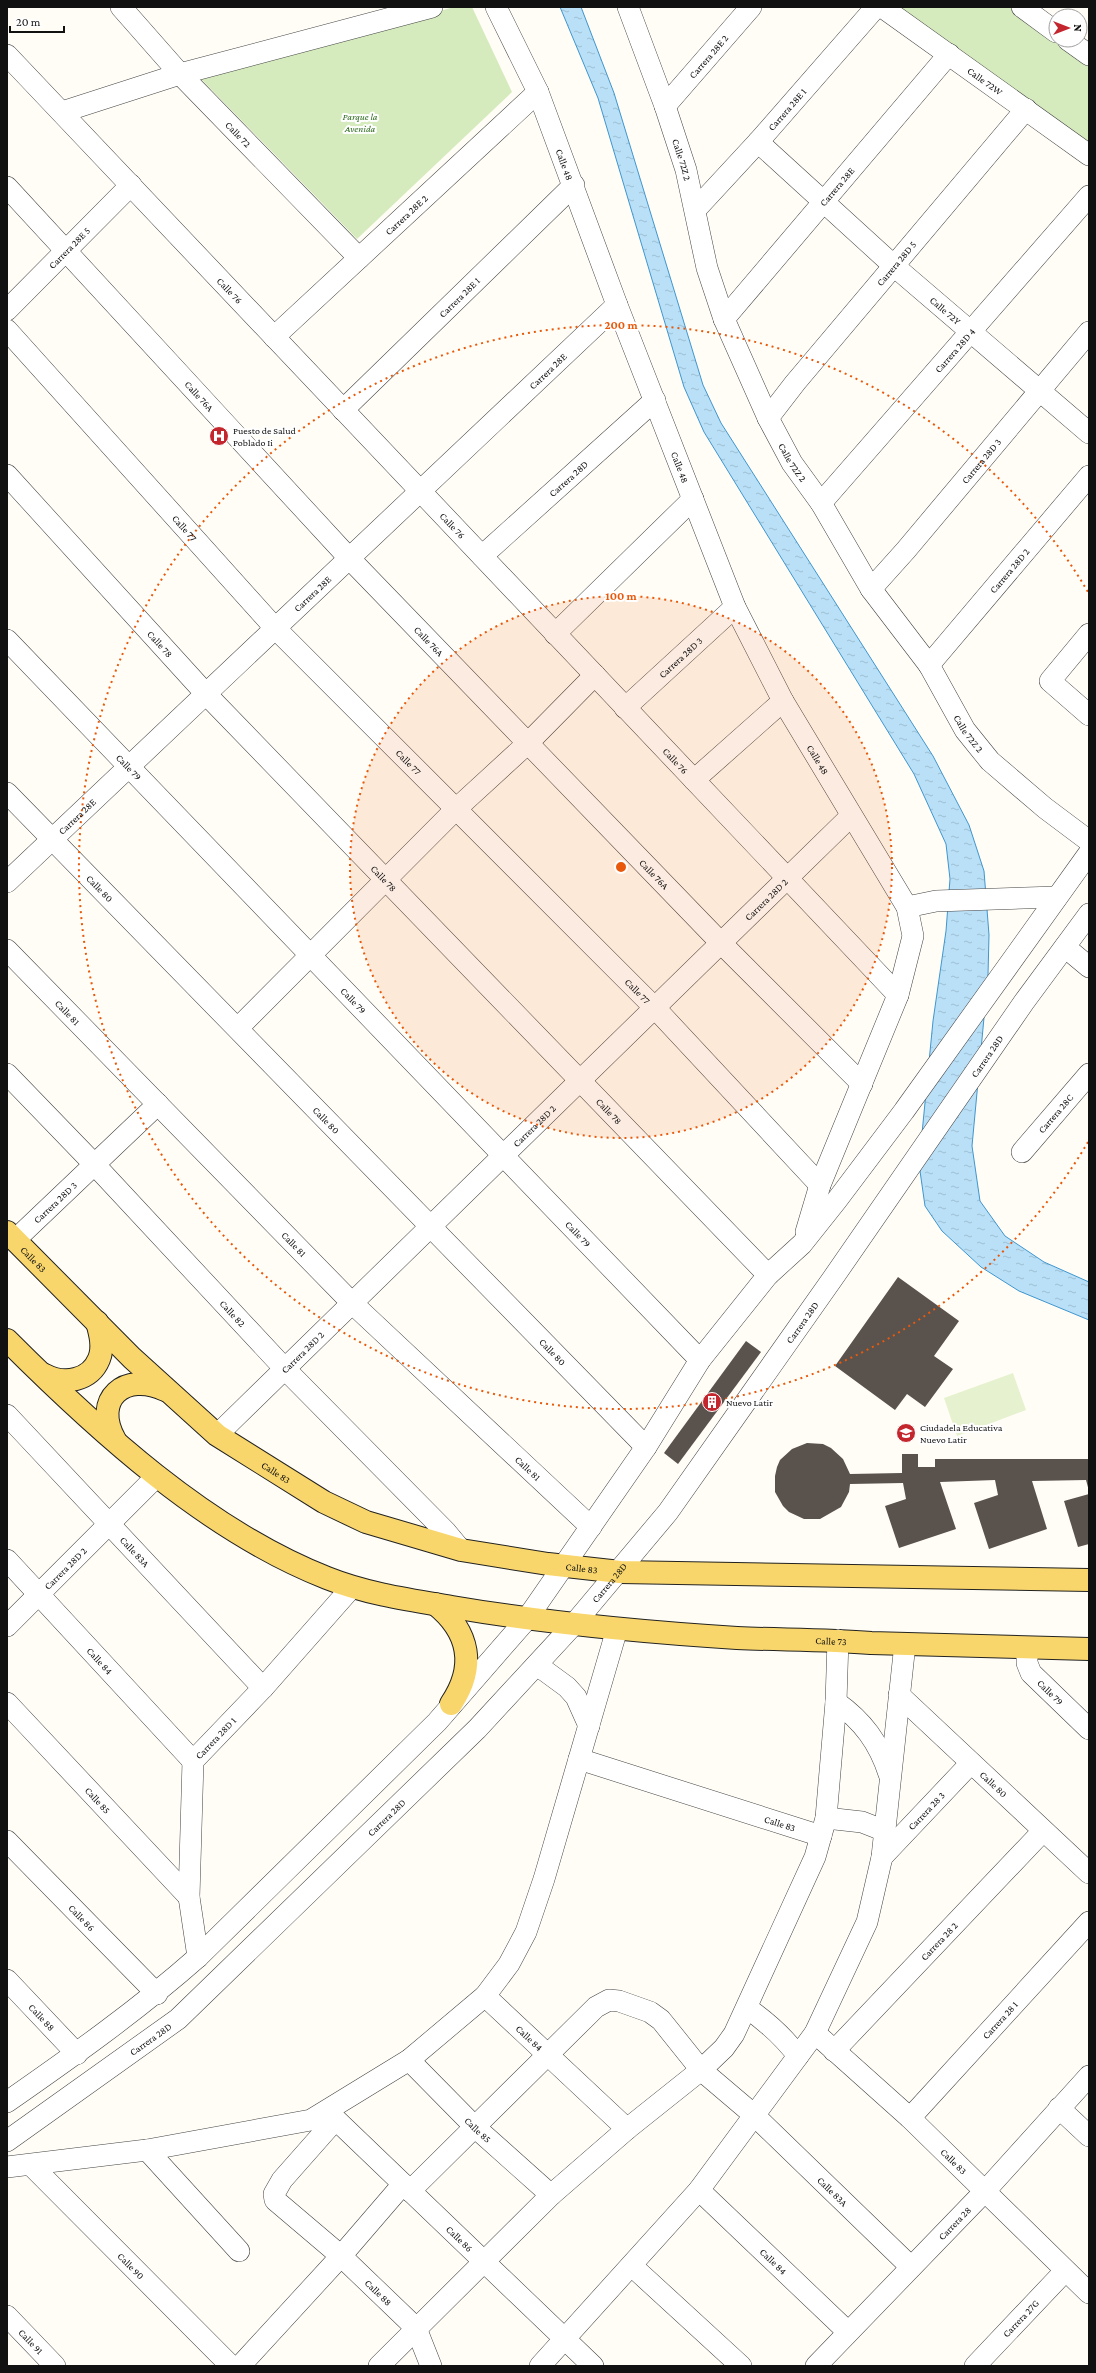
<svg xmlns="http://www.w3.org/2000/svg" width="1096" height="2373" font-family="'Crimson Pro',serif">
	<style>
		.park { fill: #d5ebbd }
		.pitch { fill: #e6f2cf }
		.water { fill: url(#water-ripples); stroke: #3f96cf }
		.building { fill: #5a524d }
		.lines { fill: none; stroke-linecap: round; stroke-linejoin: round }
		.minor-casing { stroke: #444; stroke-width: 22 }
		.major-casing { stroke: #222; stroke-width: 24 }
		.minor { stroke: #fff; stroke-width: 21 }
		.major { stroke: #f9d66b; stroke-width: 22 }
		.ring { fill: none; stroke: #e8590c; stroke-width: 2; stroke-dasharray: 2 4 }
		.labels { text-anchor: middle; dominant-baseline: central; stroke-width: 4; stroke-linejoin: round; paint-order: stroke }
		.street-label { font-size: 10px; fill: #111; stroke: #fff }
		.park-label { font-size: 10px; font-style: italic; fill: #2f6b1f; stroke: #fff }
		.poi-label { font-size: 10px; fill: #111; stroke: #fff; text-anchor: start }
		.centre { fill: #e8590c; stroke: #fff; stroke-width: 2 }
		.ring-label { font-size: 12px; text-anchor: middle; font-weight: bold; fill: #e8590c; stroke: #fff; stroke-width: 4; stroke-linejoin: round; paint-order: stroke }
	</style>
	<defs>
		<pattern id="water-ripples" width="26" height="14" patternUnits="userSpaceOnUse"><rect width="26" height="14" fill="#b9e0f7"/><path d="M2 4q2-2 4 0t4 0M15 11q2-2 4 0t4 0" fill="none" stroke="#9ebfd3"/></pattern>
	</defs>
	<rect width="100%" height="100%" fill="#fffdf5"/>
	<g class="park">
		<path d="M454 7H472L512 92 357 239 201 79Z"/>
		<path d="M882 7H1022L1089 55V155Z"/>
	</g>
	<path class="pitch" d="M1013 1373 1026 1410 957 1436 944 1398Z"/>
	<path class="water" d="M560 7H581L614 93 703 385 721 423 933 756 969 825 984 871 989 935 988 975 972 1146 980 1201 1005 1236 1044 1262 1089 1282V1320L1019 1291 981 1267 942 1231 925 1206 919 1164 933 1021 946 931 950 879 946 844 914 774 704 432 684 387 598 98Z"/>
	<g class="building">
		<path d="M898 1277 959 1321 934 1356 953 1369 925 1407 907 1394 895 1410 835 1366Z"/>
		<path d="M746 1341 761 1352 678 1464 664 1453Z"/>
		<path d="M807 1443 823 1444 831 1448 843 1459 850 1474 902 1473V1454H918V1467H935V1459H1089V1491L1086 1480 1032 1481 1047 1529 989 1549 974 1503 998 1495 995 1480 940 1482 956 1529 899 1548 885 1506 906 1499 903 1483 850 1484 849 1492 841 1507 820 1519H804L789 1512 783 1506 775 1492V1476L777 1467 780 1460 792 1449Z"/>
		<path d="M1089 1494V1544L1078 1547 1064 1501Z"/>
	</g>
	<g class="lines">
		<defs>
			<g id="minor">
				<path id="s1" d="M121 7 180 74 359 258"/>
				<path id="s2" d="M496 7 538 92 617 305 735 607 783 701 907 907 913 936 898 995 820 1185 806 1232"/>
				<path id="s3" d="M628 7 665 106 686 170 707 268 724 319 768 418 792 463 821 503 871 589 929 665 965 730 990 761 1045 808 1089 841"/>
				<path id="s4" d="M882 7 1089 155"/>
				<path d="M1022 7 1056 32"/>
				<path d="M1068 40 1089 55"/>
				<path id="s5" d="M7 55 898 995"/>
				<path id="s6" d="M665 106 751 7"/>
				<path d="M62 112 180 74 432 7"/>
				<path id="s7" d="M758 142 894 266 1089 433"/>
				<path id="s8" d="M7 187 349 558 721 943 862 1084"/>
				<path id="s9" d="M696 209 758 142 876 7"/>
				<path id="s10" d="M7 310 131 185"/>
				<path id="s11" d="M724 319 949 54"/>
				<path id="s12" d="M7 330 275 628 655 1008 820 1185"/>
				<path id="s13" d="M274 337 538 92"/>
				<path id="s14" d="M343 410 574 185"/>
				<path id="s15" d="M768 418 795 383 1026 109"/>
				<path id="s16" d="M7 475 206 694 768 1275"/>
				<path id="s17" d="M821 503 1089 196"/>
				<path id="s18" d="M482 556 655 400"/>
				<path id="s19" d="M871 589 906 550 1089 332"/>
				<path d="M555 634 693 499"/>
				<path d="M1089 634 1050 681 1089 715"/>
				<path id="s20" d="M7 640 700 1360"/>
				<path id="s21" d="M929 665 1089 476"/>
				<path id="s22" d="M625 708 735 607"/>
				<path d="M694 780 783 701"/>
				<path id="s23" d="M7 793 646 1447"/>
				<path id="s24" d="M7 882 617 305"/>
				<path d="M907 907 936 901 1057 897"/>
				<path d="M1065 947 1089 967"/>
				<path id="s25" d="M7 950 352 1303 591 1527"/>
				<path d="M238 1028 456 809 528 743 595 675"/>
				<path id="s26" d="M7 1074 94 1164 285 1369 446 1532 461 1550"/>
				<path id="s27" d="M1022 1152 1089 1074"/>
				<path id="s28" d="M15 1240 158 1104"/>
				<path id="s29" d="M7 1415 263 1688"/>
				<path id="s30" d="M217 1435 851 816"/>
				<path id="s31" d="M7 1560 193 1761"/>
				<path id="s32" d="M7 1626 157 1476"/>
				<path id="s33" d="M1027 1648V1663L1031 1673 1089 1729"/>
				<path d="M537 1665 567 1687 576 1697 589 1726"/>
				<path id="s34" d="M899 1695 1089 1873"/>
				<path d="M836 1702C863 1721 879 1743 889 1774"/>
				<path id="s35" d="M7 1703 189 1897"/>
				<path id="s36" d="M579 1759 821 1836"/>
				<path d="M826 1818 862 1822 885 1831"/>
				<path id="s37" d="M7 1841 157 1994"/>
				<path id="s38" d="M882 1857 971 1763"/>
				<path id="s39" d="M198 1957 189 1897 193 1761 263 1688 352 1587"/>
				<path id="s40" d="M7 1980 77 2054"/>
				<path id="s41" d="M485 1996 627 2129"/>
				<path d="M747 2008C767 2022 783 2036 798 2056"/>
				<path id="s42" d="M815 2033 910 2118 1089 2293"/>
				<path id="s43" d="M834 2051 1043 1831"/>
				<path id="s44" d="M409 2060 476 2128 551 2195"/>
				<path d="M7 2102C73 2056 138 2010 198 1957L437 1722 526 1620 646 1447 700 1360 768 1275 802 1244 837 1200 904 1111 1089 853"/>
				<path d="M1059 2108 1089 2136"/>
				<path id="s45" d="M327 2111 593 2366"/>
				<path id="s46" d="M910 2118 1089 1922"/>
				<path id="s47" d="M335 2120 282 2180 274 2194 275 2200 341 2256 416 2328 431 2366"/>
				<path id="s48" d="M7 2141 178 2019 477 1729 574 1624 668 1512 833 1278 1024 1002 1089 914"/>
				<path d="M147 2150 239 2251"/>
				<path id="s49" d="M31 2165 231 2366"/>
				<path d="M7 2167 147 2150 311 2120 409 2060 485 1996 509 1964 526 1932 544 1879 617 1629"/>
				<path id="s50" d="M699 2190 848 2332"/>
				<path id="s51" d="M410 2191 596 2007 609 2000 619 2001 650 2012 661 2020 701 2070 754 2115 911 2267"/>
				<path d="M632 2266 741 2366"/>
				<path id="s52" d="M7 2316 55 2366"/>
				<path d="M240 2366 341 2256 403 2184"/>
				<path d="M379 2366 551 2195 627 2129 701 2070 724 2048 734 2034 815 1857 826 1818 836 1702 838 1640"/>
				<path d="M540 2366 699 2190 815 2033 867 1922 882 1857 905 1644"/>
				<path id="s53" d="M816 2366 986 2190 1089 2076"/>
				<path id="s54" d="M975 2366 1065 2271"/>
			</g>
			<g id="major">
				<path id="s55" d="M7 1232 132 1358 217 1435 324 1502 366 1522 461 1550 548 1564 620 1572 1089 1580"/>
				<path id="s56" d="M7 1340C97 1430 207 1531 327 1578 367 1594 410 1600 452 1607 546 1623 641 1632 737 1638 782 1640 826 1639 871 1643L1089 1649"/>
				<path d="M45 1375C64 1385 90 1381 99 1359 104 1347 100 1333 97 1322"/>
				<path d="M115 1440C92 1399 125 1371 165 1390"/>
				<path d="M435 1604C470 1632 476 1667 451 1704"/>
			</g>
		</defs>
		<use href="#minor" class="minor-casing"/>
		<use href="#major" class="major-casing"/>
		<use href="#minor" class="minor"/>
		<use href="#major" class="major"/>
	</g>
	<circle cx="621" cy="867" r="271" fill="#e8590c" fill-opacity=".12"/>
	<g class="ring">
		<circle cx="621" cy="867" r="271"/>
		<path d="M1088 1142A542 542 0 1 1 1088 592"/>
	</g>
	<defs>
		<symbol id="hospital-disc" viewBox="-11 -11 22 22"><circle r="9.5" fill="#c4262e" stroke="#fff"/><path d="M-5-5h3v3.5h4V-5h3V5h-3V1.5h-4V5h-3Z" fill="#fff"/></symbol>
		<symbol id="building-disc" viewBox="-11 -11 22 22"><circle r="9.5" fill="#c4262e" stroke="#fff"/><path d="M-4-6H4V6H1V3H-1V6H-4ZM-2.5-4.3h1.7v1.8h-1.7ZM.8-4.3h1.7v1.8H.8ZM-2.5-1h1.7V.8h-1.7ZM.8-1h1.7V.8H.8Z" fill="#fff"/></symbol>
		<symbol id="university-disc" viewBox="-11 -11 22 22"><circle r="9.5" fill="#c4262e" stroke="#fff"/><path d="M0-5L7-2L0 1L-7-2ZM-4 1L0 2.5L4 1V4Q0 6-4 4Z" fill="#fff"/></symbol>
	</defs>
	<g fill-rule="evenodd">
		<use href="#hospital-disc" x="208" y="425" width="22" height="22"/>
		<use href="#building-disc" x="701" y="1391" width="22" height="22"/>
		<use href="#university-disc" x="895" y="1422" width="22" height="22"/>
	</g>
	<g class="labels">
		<g class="street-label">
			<text stroke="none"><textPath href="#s6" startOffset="66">Carrera 28E 2</textPath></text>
			<text stroke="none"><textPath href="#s4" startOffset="127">Calle 72W</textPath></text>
			<text stroke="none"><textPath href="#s9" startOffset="135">Carrera 28E 1</textPath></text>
			<text stroke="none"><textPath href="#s1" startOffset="173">Calle 72</textPath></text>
			<text stroke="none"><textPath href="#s3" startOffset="162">Calle 72Z 2</textPath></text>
			<text stroke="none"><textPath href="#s2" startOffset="172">Calle 48</textPath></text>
			<text stroke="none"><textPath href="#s11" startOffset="174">Carrera 28E</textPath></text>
			<text stroke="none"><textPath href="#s13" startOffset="180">Carrera 28E 2</textPath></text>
			<text stroke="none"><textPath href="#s10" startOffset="88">Carrera 28E 5</textPath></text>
			<text stroke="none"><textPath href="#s15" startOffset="201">Carrera 28D 5</textPath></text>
			<text stroke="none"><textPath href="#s5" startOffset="324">Calle 76</textPath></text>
			<text stroke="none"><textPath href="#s14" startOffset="162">Carrera 28E 1</textPath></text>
			<text stroke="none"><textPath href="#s7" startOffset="252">Calle 72Y</textPath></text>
			<text stroke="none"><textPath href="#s17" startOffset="203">Carrera 28D 4</textPath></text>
			<text stroke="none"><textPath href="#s24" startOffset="744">Carrera 28E</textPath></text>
			<text stroke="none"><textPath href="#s8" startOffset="284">Calle 76A</textPath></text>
			<text stroke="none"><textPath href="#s19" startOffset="169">Carrera 28D 3</textPath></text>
			<text stroke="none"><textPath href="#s3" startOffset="486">Calle 72Z 2</textPath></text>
			<text stroke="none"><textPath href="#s2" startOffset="496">Calle 48</textPath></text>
			<text stroke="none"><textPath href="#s18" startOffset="116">Carrera 28D</textPath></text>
			<text stroke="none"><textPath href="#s5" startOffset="648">Calle 76</textPath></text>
			<text stroke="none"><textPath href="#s12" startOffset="266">Calle 77</textPath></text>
			<text stroke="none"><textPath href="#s21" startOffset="124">Carrera 28D 2</textPath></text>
			<text stroke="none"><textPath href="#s24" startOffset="420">Carrera 28E</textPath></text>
			<text stroke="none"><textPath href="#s8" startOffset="620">Calle 76A</textPath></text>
			<text stroke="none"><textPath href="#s16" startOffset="228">Calle 78</textPath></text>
			<text stroke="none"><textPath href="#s22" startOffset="75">Carrera 28D 3</textPath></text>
			<text stroke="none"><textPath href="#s3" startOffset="810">Calle 72Z 2</textPath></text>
			<text stroke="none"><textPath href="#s5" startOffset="972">Calle 76</textPath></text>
			<text stroke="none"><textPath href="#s2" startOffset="820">Calle 48</textPath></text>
			<text stroke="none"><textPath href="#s12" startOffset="590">Calle 77</textPath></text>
			<text stroke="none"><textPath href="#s20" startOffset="176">Calle 79</textPath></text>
			<text stroke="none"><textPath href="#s24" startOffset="96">Carrera 28E</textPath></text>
			<text stroke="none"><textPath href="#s8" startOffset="944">Calle 76A</textPath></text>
			<text stroke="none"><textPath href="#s16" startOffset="552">Calle 78</textPath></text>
			<text stroke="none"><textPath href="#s23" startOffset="133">Calle 80</textPath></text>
			<text stroke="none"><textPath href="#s30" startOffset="767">Carrera 28D 2</textPath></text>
			<text stroke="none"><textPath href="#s12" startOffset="914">Calle 77</textPath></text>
			<text stroke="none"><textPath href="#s20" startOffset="500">Calle 79</textPath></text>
			<text stroke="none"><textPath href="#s25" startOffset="87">Calle 81</textPath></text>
			<text stroke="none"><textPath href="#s48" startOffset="1472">Carrera 28D</textPath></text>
			<text stroke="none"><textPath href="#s16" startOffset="876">Calle 78</textPath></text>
			<text stroke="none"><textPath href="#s27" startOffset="51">Carrera 28C</textPath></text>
			<text stroke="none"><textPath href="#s23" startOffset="457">Calle 80</textPath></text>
			<text stroke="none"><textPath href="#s30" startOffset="443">Carrera 28D 2</textPath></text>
			<text stroke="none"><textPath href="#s28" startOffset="55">Carrera 28D 3</textPath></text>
			<text stroke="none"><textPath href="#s20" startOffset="824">Calle 79</textPath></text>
			<text stroke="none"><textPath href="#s25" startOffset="411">Calle 81</textPath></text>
			<text stroke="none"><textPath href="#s55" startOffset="38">Calle 83</textPath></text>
			<text stroke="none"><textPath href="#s26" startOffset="329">Calle 82</textPath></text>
			<text stroke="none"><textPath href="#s48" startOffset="1148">Carrera 28D</textPath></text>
			<text stroke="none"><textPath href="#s30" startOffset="119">Carrera 28D 2</textPath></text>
			<text stroke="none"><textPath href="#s23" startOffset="781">Calle 80</textPath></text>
			<text stroke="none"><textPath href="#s25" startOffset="735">Calle 81</textPath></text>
			<text stroke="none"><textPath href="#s55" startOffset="362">Calle 83</textPath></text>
			<text stroke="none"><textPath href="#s29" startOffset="187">Calle 83A</textPath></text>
			<text stroke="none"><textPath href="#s32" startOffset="82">Carrera 28D 2</textPath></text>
			<text stroke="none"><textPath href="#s55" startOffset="686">Calle 83</textPath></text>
			<text stroke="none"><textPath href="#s48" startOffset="824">Carrera 28D</textPath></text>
			<text stroke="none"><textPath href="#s56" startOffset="911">Calle 73</textPath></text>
			<text stroke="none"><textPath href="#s31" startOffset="137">Calle 84</textPath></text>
			<text stroke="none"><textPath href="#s33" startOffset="53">Calle 79</textPath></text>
			<text stroke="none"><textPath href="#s39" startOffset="229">Carrera 28D 1</textPath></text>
			<text stroke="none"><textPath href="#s34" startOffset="130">Calle 80</textPath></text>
			<text stroke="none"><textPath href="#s35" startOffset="133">Calle 85</textPath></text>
			<text stroke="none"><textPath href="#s38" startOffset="64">Carrera 28 3</textPath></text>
			<text stroke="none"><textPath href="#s48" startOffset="500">Carrera 28D</textPath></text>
			<text stroke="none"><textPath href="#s36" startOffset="211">Calle 83</textPath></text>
			<text stroke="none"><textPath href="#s37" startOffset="107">Calle 86</textPath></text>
			<text stroke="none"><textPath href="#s43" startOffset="152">Carrera 28 2</textPath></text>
			<text stroke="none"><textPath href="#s40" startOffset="51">Calle 88</textPath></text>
			<text stroke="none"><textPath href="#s46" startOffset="133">Carrera 28 1</textPath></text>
			<text stroke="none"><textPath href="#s48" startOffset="176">Carrera 28D</textPath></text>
			<text stroke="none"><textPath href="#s41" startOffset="61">Calle 84</textPath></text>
			<text stroke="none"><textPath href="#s44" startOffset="98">Calle 85</textPath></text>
			<text stroke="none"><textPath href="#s42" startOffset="189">Calle 83</textPath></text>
			<text stroke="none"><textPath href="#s51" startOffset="576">Calle 83A</textPath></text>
			<text stroke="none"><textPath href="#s53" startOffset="199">Carrera 28</textPath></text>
			<text stroke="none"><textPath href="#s45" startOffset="184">Calle 86</textPath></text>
			<text stroke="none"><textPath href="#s50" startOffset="103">Calle 84</textPath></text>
			<text stroke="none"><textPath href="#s49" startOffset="142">Calle 90</textPath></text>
			<text stroke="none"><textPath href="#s47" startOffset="241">Calle 88</textPath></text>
			<text stroke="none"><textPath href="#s54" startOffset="66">Carrera 27G</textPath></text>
			<text stroke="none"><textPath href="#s52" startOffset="35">Calle 91</textPath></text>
		</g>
		<g class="park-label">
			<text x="360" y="116">Parque la<tspan x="360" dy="12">Avenida</tspan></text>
		</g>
		<g class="poi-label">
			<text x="233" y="430">Puesto de Salud<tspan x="233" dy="12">Poblado Ii</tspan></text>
			<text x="726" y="1402">Nuevo Latir</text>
			<text x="920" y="1427">Ciudadela Educativa<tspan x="920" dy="12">Nuevo Latir</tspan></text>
		</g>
	</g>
	<circle cx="621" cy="867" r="6" class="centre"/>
	<g class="ring-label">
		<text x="621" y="329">200 m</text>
		<text x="621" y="600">100 m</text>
	</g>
	<rect width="1096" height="2373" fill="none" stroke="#111111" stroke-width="16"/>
	<g transform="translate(1068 28) rotate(90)"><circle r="19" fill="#ffffff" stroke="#a0a0a0"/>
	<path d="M0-3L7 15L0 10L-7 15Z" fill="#c4262e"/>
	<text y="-6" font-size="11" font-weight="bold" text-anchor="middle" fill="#111111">N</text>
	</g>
	<path d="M10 26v6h54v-6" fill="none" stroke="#111111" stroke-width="2"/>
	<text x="16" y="26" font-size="12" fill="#111111" stroke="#ffffff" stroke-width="3" paint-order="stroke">20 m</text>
</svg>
